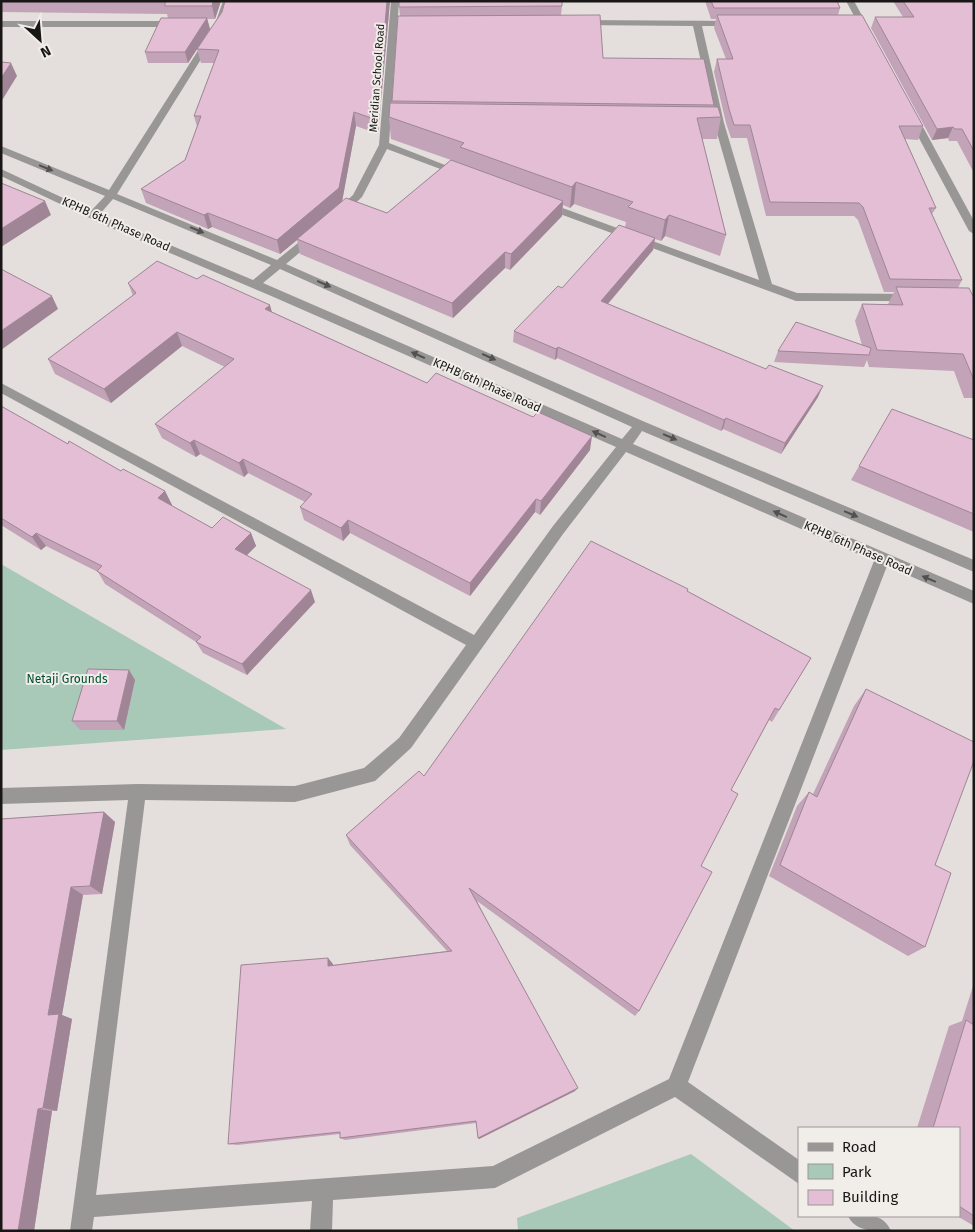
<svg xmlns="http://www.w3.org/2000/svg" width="975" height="1232" font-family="'Fira Sans',sans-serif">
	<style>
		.green { fill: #a8c9b7 }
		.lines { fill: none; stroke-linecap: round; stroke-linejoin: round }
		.minor { fill: #999696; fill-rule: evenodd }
		.wall { fill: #c3a3b7 }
		.shaded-wall { fill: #9f8595 }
		.building { fill: #e3bed5; stroke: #9f8595 }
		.oneway { fill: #525050 }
		.labels { text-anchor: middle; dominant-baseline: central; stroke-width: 4; stroke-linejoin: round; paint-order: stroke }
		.far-street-label { font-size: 11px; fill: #181716; stroke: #f1ede9 }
		.street-label { font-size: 12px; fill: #181716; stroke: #f1ede9 }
		.park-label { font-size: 12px; fill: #014d32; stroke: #f1ede9 }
	</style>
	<rect width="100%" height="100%" fill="#e4dfdc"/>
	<g class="green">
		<path d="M1 564 286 729 1 750Z"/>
		<path d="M691 1154 795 1231H518L517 1218Z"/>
	</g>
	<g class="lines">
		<g class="minor">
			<path d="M223 1H231L223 24 117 194 277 260 309 234H317V238L286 264 645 422 974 560V572L642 431 633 444 974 591V604L887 566 688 1082 799 1160V1184L675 1097 495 1188 333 1200 332 1231H310L312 1201 94 1217 92 1231H70L128 800 1 804V788L138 784 295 786 364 768 399 738 466 645 1 393V383L474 635 553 526 616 447 269 295 111 228 1 176V169L91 211 105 196 1 153V146L109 190 215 24ZM113 199 271 265 253 280 99 215ZM280 269 632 427 622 439 263 283ZM626 452 874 561 669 1079 493 1166 96 1195 145 800 295 802 375 781 411 748 563 534Z"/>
			<path d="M391 1H399L389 143 468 174 459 176 387 149 362 197 342 216H334V212L353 195 379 145Z"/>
			<path d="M846 1H854L871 32 870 34H864Z"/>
			<path d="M580 20 738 21 739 23 735 26H702L724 123 772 284 797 293 911 294 917 298 915 301H796L541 207V203H549L759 280 715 126H701L696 123 701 120H714L693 26 577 25V21Z"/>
			<path d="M1 21H178L182 24 178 27H1Z"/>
			<path d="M912 113 917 116 974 221V234L969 231 907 116Z"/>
			<path d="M848 1216C865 1215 883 1212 891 1231 873 1231 856 1232 848 1216Z"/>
		</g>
	</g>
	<g class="wall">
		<path d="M1 1H221L215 19H207L210 29 188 63H148L145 52 168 18 167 14 1 12Z"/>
		<path d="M225 1H390L378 134 356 126 342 201 387 213 451 160 391 139 389 117 392 103 400 16 399 7 562 6 561 15 603 58 714 105V107L721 117 717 139H702L726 235 720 256 665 236 661 241 655 239 653 250 608 304 818 397 781 454 723 429 721 431 557 358 555 360 513 342 514 331 562 288 625 227 626 222 574 204 570 208 563 205 562 216 510 270 505 268 453 318 300 254 297 240 280 254 212 227 208 229 146 203 141 189 185 160 197 127 194 116 214 63H201L197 49 222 12Z"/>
		<path d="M705 1H837L840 8 838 15 923 126 918 140 905 139 936 208 932 214 962 280 958 288 974 298V398H964L954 371 869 367 867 360 864 367 774 362 778 351 862 345 855 321 862 304 889 305 888 304 894 292H884L858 220 854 216H766L747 138H731L726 123 714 72 717 59H726L714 28 716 19H711Z"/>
		<path d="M893 1H974V173L957 141H949L948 138 932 140 871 28 875 17H903Z"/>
		<path d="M197 279 272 312 427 383 590 450 540 515 535 512 470 596 350 533 343 541 304 520 300 507 305 502 248 473 244 477 200 454 196 457 162 438 155 424 225 367 182 346 111 403 55 374 48 359 133 296 128 283Z"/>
		<path d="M1 406 68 444 121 471 165 491 172 505 171 506 212 528 251 533 256 546 247 555 315 602 247 675 203 653 196 642 105 584 98 572 46 546 41 550 1 525Z"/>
		<path d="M974 440V532L851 480 859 466Z"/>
		<path d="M687 591 811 658 772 722 769 720 731 790 701 866 639 1011 635 1016 477 901 575 1091 479 1139 476 1123 345 1140 340 1138V1134L237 1145 228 1144 328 958 333 965 447 951 350 845 346 835 424 776Z"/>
		<path d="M129 670 135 680 124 730H80L72 721Z"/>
		<path d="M866 689 935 865 925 947 908 956 769 876 797 806 809 792 813 794 854 706Z"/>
		<path d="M104 812 115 822 102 894 83 895 62 1015 72 1019 57 1111H52L34 1231H1V819Z"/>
		<path d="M974 983V1226L957 1216H959V1128H917L949 1026 962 1021Z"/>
	</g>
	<g class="shaded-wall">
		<path d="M213 1H221L215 19 212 6Z"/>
		<path d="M387 1H390L378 134 377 120Z"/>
		<path d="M207 18 210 29 188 63 185 52Z"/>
		<path d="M11 63 17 76 1 102V78Z"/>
		<path d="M354 112 356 126 342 202 297 239V240L280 254 277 240Z"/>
		<path d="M953 127 948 138 932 140 937 129Z"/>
		<path d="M576 182 574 204 570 208 572 187Z"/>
		<path d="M45 201 51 215 1 247V229Z"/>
		<path d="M563 201 562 216 510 270 511 254Z"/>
		<path d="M208 213 212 227 208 229 204 215Z"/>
		<path d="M669 215 665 236 661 241 665 220Z"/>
		<path d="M655 238 653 250 600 313 601 301Z"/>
		<path d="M505 252V268L453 318 452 303Z"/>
		<path d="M52 296 58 309 1 350V331Z"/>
		<path d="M270 305 274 320 265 309Z"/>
		<path d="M177 332 182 346 111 403 104 389Z"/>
		<path d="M558 347 557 358 555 360 556 349Z"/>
		<path d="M823 386 818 397 781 454 785 443Z"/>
		<path d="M726 418 723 429 721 431 724 420Z"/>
		<path d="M592 436 590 450 540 515 541 501Z"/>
		<path d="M194 440 200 454 196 457 190 443Z"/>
		<path d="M243 459 248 473 244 477 239 463Z"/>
		<path d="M165 491 172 505 164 512 158 498Z"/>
		<path d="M536 499 535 512 470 596V583Z"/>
		<path d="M348 520 350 533 343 541 341 528Z"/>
		<path d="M36 533 46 546 41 550 32 537Z"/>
		<path d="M251 533 256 546 240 562 235 549Z"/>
		<path d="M311 590 315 602 247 675 242 664Z"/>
		<path d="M129 670 135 680 124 730 117 721Z"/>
		<path d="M104 812 115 822 102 894 90 886Z"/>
		<path d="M71 887 83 895 62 1015 72 1019 57 1111 43 1108 48 1015Z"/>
		<path d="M328 958 333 964V972L328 966Z"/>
		<path d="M578 1088 575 1091 479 1139 478 1138Z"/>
		<path d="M38 1109 52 1111 34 1231H18Z"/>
	</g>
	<g class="building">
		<path d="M165 1H213L212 6H165Z"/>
		<path d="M225 1H387L377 120 354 112 339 188 277 240 208 213 204 215 141 189 185 160 201 116H194L219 50 197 49 222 12Z"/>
		<path d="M399 1H562V6L399 7Z"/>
		<path d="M711 1H837L840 8H714Z"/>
		<path d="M903 1H974V151L962 129H955L953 127 937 129 875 17H914Z"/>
		<path d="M600 15 603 58 704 59 714 105 392 101 398 16Z"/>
		<path d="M717 15H862L923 126H899L936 208H929L962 280 890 279 863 207 859 203 770 202 750 125H734L729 109 717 59H733Z"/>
		<path d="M161 18H207L185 52H145Z"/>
		<path d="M1 62 11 63 1 78Z"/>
		<path d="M390 103 718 107 721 117 697 118 726 235 669 215 665 220 628 207 633 202 576 182 572 187 460 147 464 143 389 117Z"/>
		<path d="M451 160 563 201 511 254 505 252 452 303 297 239 346 198 387 213Z"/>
		<path d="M1 183 45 201 1 229Z"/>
		<path d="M619 225 655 238 601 301 766 369 769 365 823 386 785 443 726 418 724 420 558 347 556 349 514 331 558 286 562 288Z"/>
		<path d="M157 261 197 279 203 275 270 305 265 309 427 383 436 373 533 417 538 412 592 436 541 501 536 499 470 583 348 520 341 528 300 507 312 494 243 459 239 463 194 440 190 443 155 424 234 359 177 332 104 389 48 359 136 293 128 283Z"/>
		<path d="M1 269 52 296 1 331Z"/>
		<path d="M896 287 969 288 974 298V380L963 354 877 350 862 304 903 305Z"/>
		<path d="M796 322 871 348 869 355 778 351Z"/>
		<path d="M1 406 68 444 69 441 121 471 123 469 165 491 158 498 212 528 223 517 251 533 235 549 311 590 242 664 196 642 201 637 97 571 102 566 36 533 32 537 1 518Z"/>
		<path d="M892 409 974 440V514L859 466Z"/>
		<path d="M591 541 688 589 687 591 811 658 779 710 775 708 731 790 738 794 701 866 712 872 639 1011 469 888 578 1088 478 1138 476 1121 340 1138V1132L228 1144 241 965 328 958V966L452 951 346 835 419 771 424 776Z"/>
		<path d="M88 669 129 670 117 721H72Z"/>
		<path d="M866 689 974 742V761L935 865 951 873 925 947 780 865 809 792 817 797Z"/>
		<path d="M104 812 90 886 71 887 48 1015 59 1014 43 1108 38 1109 18 1231H1V819Z"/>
		<path d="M966 1020 974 1025V1216L959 1206V1128H933Z"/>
	</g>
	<defs><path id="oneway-solid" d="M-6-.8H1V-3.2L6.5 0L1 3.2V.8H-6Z" transform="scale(1.25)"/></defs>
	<g class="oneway">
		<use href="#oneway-solid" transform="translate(46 168) rotate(22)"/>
		<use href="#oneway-solid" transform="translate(197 230) rotate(23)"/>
		<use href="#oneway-solid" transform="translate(324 284) rotate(24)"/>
		<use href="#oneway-solid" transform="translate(418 355) rotate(-156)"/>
		<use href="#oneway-solid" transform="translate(489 357) rotate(24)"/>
		<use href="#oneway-solid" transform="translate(599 434) rotate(-156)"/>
		<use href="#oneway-solid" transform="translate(670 437) rotate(23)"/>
		<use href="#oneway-solid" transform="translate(780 514) rotate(-156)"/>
		<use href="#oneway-solid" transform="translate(851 514) rotate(23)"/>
		<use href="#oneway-solid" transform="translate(929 579) rotate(-157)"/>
	</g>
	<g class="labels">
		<g class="far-street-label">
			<text transform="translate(377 78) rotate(-86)">Meridian School Road</text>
		</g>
		<g class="street-label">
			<text transform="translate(116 224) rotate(24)">KPHB 6th Phase Road</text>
			<text transform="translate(487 385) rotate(24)">KPHB 6th Phase Road</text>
			<text transform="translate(858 548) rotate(24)">KPHB 6th Phase Road</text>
		</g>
		<g class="park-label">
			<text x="67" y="679">Netaji Grounds</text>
		</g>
	</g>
	<rect width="975" height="1232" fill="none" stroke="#181716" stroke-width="5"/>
	<rect x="798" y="1127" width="162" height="90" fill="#f1ede9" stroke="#9a9795"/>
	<rect x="808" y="1143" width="25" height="8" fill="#999696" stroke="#9a9795"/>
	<text x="842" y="1152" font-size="15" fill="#181716">Road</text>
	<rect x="808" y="1164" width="25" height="15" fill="#a8c9b7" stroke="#9a9795"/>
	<text x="842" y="1177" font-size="15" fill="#181716">Park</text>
	<rect x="808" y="1190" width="25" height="15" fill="#e3bed5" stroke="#9a9795"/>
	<text x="842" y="1202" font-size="15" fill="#181716">Building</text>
	<g transform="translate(40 40) rotate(154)" stroke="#f1ede9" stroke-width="4" paint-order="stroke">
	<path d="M0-4L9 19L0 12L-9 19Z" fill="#181716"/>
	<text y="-8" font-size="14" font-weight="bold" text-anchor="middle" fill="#181716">N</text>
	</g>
</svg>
